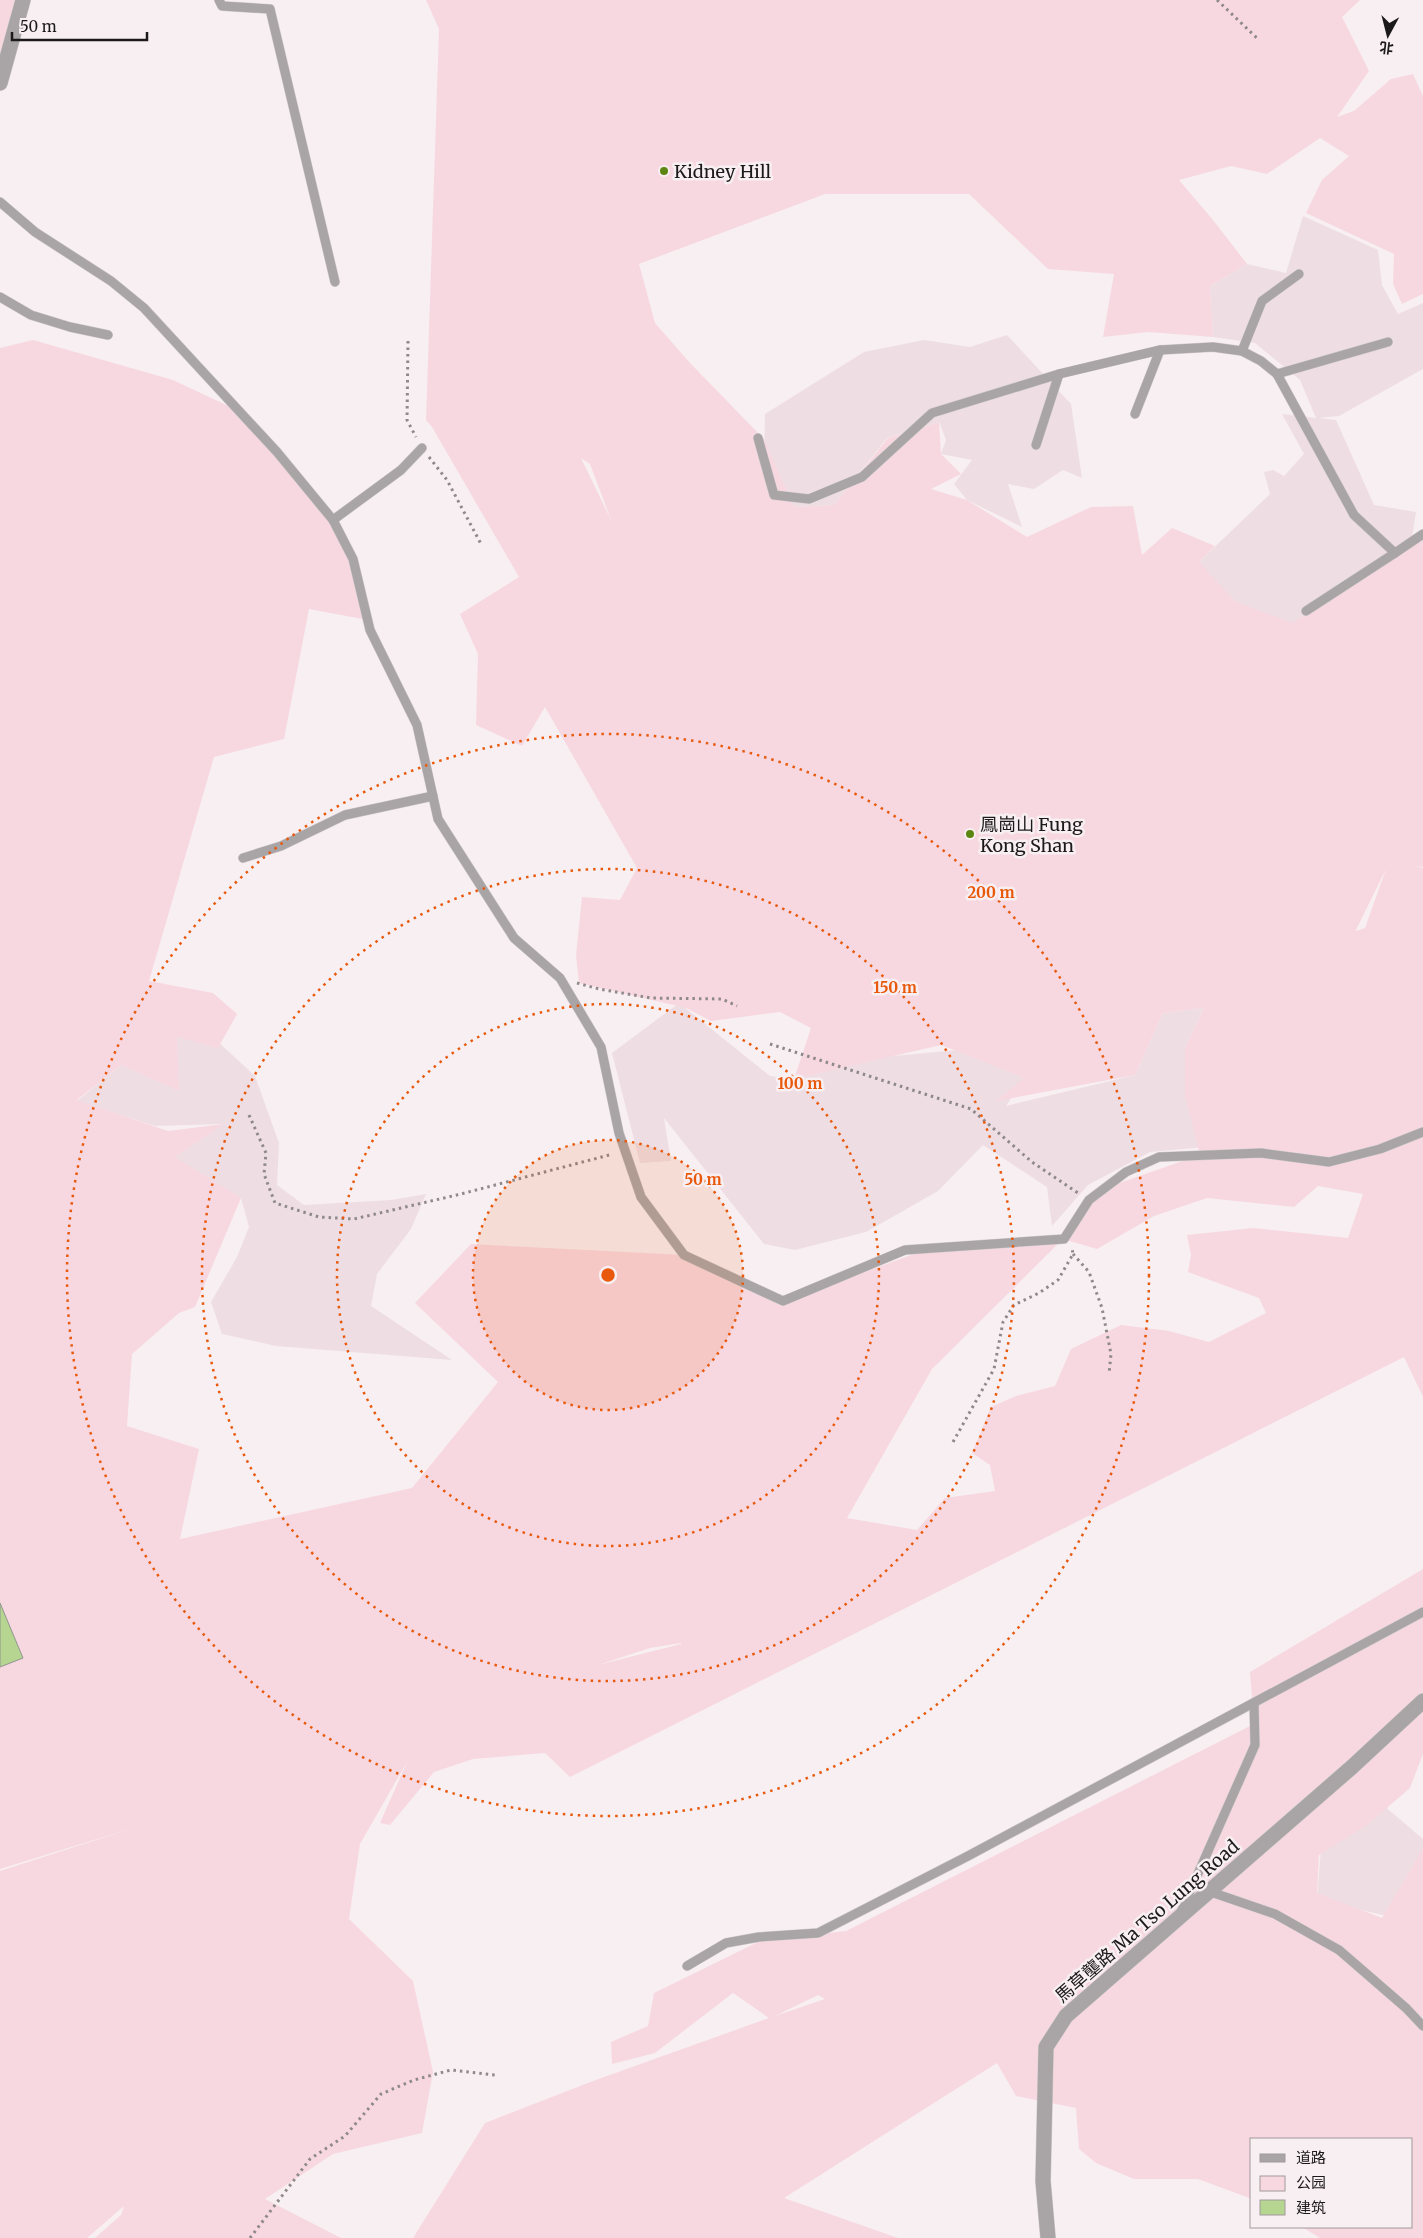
<svg xmlns="http://www.w3.org/2000/svg" width="1423" height="2238" font-family="Merriweather,'Noto Sans SC',serif">
	<style>
		.built { fill: #eedee3 }
		.green { fill: #f7d8e1; fill-rule: evenodd }
		.building { fill: #b5d591; stroke: #92958f }
		.lines { fill: none; stroke-linecap: round; stroke-linejoin: round }
		.lane-casing { stroke: #d5cdcf; stroke-width: 10 }
		.street-casing { stroke: #d5cdcf; stroke-width: 16 }
		.path { stroke: #8f898b; stroke-width: 3; stroke-dasharray: 2.5 4; stroke-linecap: butt }
		.lane { stroke: #a9a5a6; stroke-width: 9 }
		.street { stroke: #a9a5a6; stroke-width: 15 }
		.ring { fill: none; stroke: #e8590c; stroke-width: 2.5; stroke-dasharray: 2.5 5 }
		.poi-dot { fill: #5c8612; stroke: #f8eff2; stroke-width: 2 }
		.labels { text-anchor: middle; dominant-baseline: central; stroke-width: 5; stroke-linejoin: round; paint-order: stroke }
		.poi-label { font-size: 18px; fill: #1c191a; stroke: #f8eff2; text-anchor: start }
		.street-label { font-size: 18px; fill: #1c191a; stroke: #f8eff2 }
		.centre { fill: #e8590c; stroke: #f8eff2; stroke-width: 2.5 }
		.ring-label { font-size: 15px; text-anchor: middle; font-weight: bold; fill: #e8590c; stroke: #f8eff2; stroke-width: 5; stroke-linejoin: round; paint-order: stroke }
	</style>
	<rect width="100%" height="100%" fill="#f8eff2"/>
	<g class="built">
		<path d="M1303 216 1378 250 1382 285 1398 314 1423 303V369L1339 416 1319 418 1336 420 1374 505 1416 512 1410 550 1287 628 1226 597 1199 562 1270 494 1264 472 1273 470 1284 476 1304 454 1282 414 1316 418 1300 380 1255 343 1213 337 1210 286 1247 264 1286 273Z"/>
		<path d="M1007 335 1071 404 1082 478 1063 470 1034 489 1008 484 1022 527 967 500 954 484 972 460 941 454 946 440 939 422 887 438 834 505 793 507 764 463 765 414 864 352 924 340 970 347Z"/>
		<path d="M679 1003 770 1076 794 1079 883 1057 958 1050 1024 1078 1006 1106 1135 1075 1163 1013 1204 1008 1185 1048V1095L1205 1147 1150 1152 1088 1185 1052 1226 1047 1187 983 1145 938 1191 866 1232 795 1250 764 1244 664 1118 671 1161 640 1163 612 1053Z"/>
		<path d="M177 1037 214 1038 255 1076 279 1143 277 1185 304 1205 391 1200 426 1194 411 1229 377 1274 371 1306 452 1360 276 1346 222 1334 211 1302 237 1257 249 1227 241 1198 169 1160 223 1124 155 1126 77 1101 121 1065Z"/>
		<path d="M1383 1805 1423 1839V1848L1391 1917 1361 1910 1315 1925 1321 1848Z"/>
	</g>
	<g class="green">
		<path d="M0 0H15L0 54Z"/>
		<path d="M426 0H1360L1342 17 1369 71 1337 117 1354 111 1391 79 1413 74 1423 96V294L1402 304 1393 284 1394 254 1306 213 1322 180 1349 156 1320 138 1267 174 1231 166 1179 180 1213 220 1247 264 1210 286 1213 337 1148 332 1103 337 1114 274 1048 269 969 194H825L639 264 655 323 690 363 764 439 794 507 834 505 888 438 939 422 941 454 961 474 931 489 967 500 1027 537 1091 507 1133 506 1142 555 1172 528 1215 546 1199 562 1236 602 1293 623 1423 534V867L1415 866 1423 868V1397L1404 1357 570 1777 545 1753 473 1759 434 1772 390 1825 380 1823 407 1762 360 1844 349 1919 413 1981 433 2072 422 2133 333 2154 265 2199 341 2238H95L121 2215 124 2206 87 2238H0V1871L133 1828 0 1869V348L33 340 173 380 239 411 338 529 368 620 309 609 284 739 214 757 149 981 213 993 237 1014 218 1048 177 1037 179 1091 121 1065 77 1100 168 1131 224 1124 175 1157 241 1198 195 1307 179 1313 132 1354 127 1426 199 1449 180 1539 412 1488 498 1382 415 1303 471 1244 684 1255 783 1301 931 1248 1063 1239 1105 1188 1200 1155 1185 1095V1048L1204 1008 1163 1013 1135 1075 996 1101 1024 1078 941 1045 794 1079 811 1028 780 1012 711 1021 686 1008 579 983 576 955 582 897 620 900 637 868 545 707 522 746 476 725 478 654 460 614 519 577 432 427 426 420 439 29ZM581 458 590 464 611 520ZM1386 869 1365 928 1356 931V930ZM1318 1186 1363 1194 1348 1238 1253 1228 1187 1235 1191 1255 1188 1272 1259 1298 1266 1313 1209 1342 1169 1331 1121 1325 1071 1349 1055 1386 1016 1396 991 1407 972 1453 990 1465 995 1491 945 1498 917 1530 847 1518 932 1369 1063 1239 1097 1249 1154 1216 1207 1198 1294 1207ZM681 1643V1644L598 1665 650 1648Z"/>
		<path d="M1423 1569V1754L1410 1788 1367 1825 1319 1855 1317 1893 1382 1918 1423 1848V2016L1419 2021 1423 2026V2238H1320L1302 2227H1412V2139H1252V2199L1198 2179H1134L1096 2163 1079 2149 1076 2108 1016 2096 997 2063 784 2198 898 2238H413L485 2123 593 2081 769 2018 733 1993 655 2053 612 2064 611 2042 648 2026 654 1993 762 1940 846 1931 1254 1724 1250 1672ZM818 1995 825 1999 775 2016Z"/>
	</g>
	<path class="building" d="M0 1603 23 1658 0 1667Z"/>
	<g class="lines">
		<defs>
			<g id="lane">
				<path d="M219 0 222 6 270 9 335 282"/>
				<path d="M0 202 35 232 111 281 144 308 277 452 333 520 353 559 370 630 417 725 438 819 514 938 560 978 601 1047 619 1133 641 1197 684 1255 783 1301 905 1250 1064 1239 1089 1200 1126 1172 1159 1157 1261 1153 1329 1162 1380 1149 1423 1132"/>
				<path d="M0 297 31 315 70 327 108 335"/>
				<path d="M1242 351 1262 301 1299 274"/>
				<path d="M1277 374 1388 342"/>
				<path d="M1135 414 1160 350"/>
				<path d="M758 438 774 495 809 499 862 477 932 413 1059 374 1160 350 1213 347 1242 351 1261 361 1277 374 1354 515 1395 553 1423 534"/>
				<path d="M1036 445 1059 374"/>
				<path d="M333 520 401 470 422 448"/>
				<path d="M1306 611 1395 553"/>
				<path d="M243 858 281 846 345 815 433 796"/>
				<path d="M1208 1891 1275 1914 1339 1950 1406 2008 1423 2026"/>
				<path d="M1181 1912 1255 1745 1254 1703"/>
				<path d="M687 1966 726 1943 759 1937 818 1933 968 1856 1423 1612"/>
			</g>
			<g id="street">
				<path d="M0 83 23 0"/>
				<path d="M1048 2238 1043 2181 1046 2047 1066 2016 1352 1767 1423 1701"/>
			</g>
		</defs>
		<use href="#lane" class="lane-casing"/>
		<use href="#street" class="street-casing"/>
		<g class="path">
			<path d="M1217 0 1258 39"/>
			<path d="M408 341 407 420 416 437"/>
			<path d="M429 457 447 480 481 544"/>
			<path d="M577 983 599 989 651 998 722 999 737 1006"/>
			<path d="M770 1044 971 1109 1032 1162 1078 1193"/>
			<path d="M249 1115 266 1153 264 1174 275 1203 319 1217 354 1219 461 1194 613 1154"/>
			<path d="M1073 1254 1089 1272 1102 1308 1111 1354 1109 1374"/>
			<path d="M953 1442 994 1369 1003 1322 1014 1305 1039 1293 1058 1280 1073 1254 1072 1248"/>
			<path d="M250 2238 310 2159 345 2136 381 2094 414 2080 451 2070 495 2075"/>
		</g>
		<use href="#lane" class="lane"/>
		<use href="#street" class="street"/>
	</g>
	<circle cx="608" cy="1275" r="135" fill="#e8590c" fill-opacity=".12"/>
	<g class="ring">
		<circle cx="608" cy="1275" r="135"/>
		<circle cx="608" cy="1275" r="271"/>
		<circle cx="608" cy="1275" r="406"/>
		<circle cx="608" cy="1275" r="541"/>
	</g>
	<g class="poi-dot">
		<circle cx="664" cy="171" r="5"/>
		<circle cx="970" cy="834" r="5"/>
	</g>
	<g class="labels">
		<g class="poi-label">
			<text x="674" y="171">Kidney Hill</text>
			<text x="980" y="824">鳳崗山 Fung<tspan x="980" dy="21">Kong Shan</tspan></text>
		</g>
		<g class="street-label">
			<text transform="translate(1147 1921) rotate(-41)">馬草壟路 Ma Tso Lung Road</text>
		</g>
	</g>
	<circle cx="608" cy="1275" r="8" class="centre"/>
	<g class="ring-label">
		<text x="991" y="898">200 m</text>
		<text x="895" y="993">150 m</text>
		<text x="800" y="1089">100 m</text>
		<text x="703" y="1185">50 m</text>
	</g>
	<rect x="1250" y="2138" width="162" height="90" fill="#f8eff2" stroke="#a0999c"/>
	<rect x="1260" y="2154" width="25" height="8" fill="#a9a5a6" stroke="#a0999c"/>
	<text x="1296" y="2163" font-size="15" fill="#1c191a">道路</text>
	<rect x="1260" y="2176" width="25" height="15" fill="#f7d8e1" stroke="#a0999c"/>
	<text x="1296" y="2188" font-size="15" fill="#1c191a">公园</text>
	<rect x="1260" y="2200" width="25" height="15" fill="#b5d591" stroke="#a0999c"/>
	<text x="1296" y="2213" font-size="15" fill="#1c191a">建筑</text>
	<g transform="translate(1388 35) rotate(187)" stroke="#f8eff2" stroke-width="4" paint-order="stroke">
	<path d="M0-4L9 19L0 12L-9 19Z" fill="#1c191a"/>
	<text y="-8" font-size="14" font-weight="bold" text-anchor="middle" fill="#1c191a">北</text>
	</g>
	<path d="M12 32v8h135v-8" fill="none" stroke="#1c191a" stroke-width="2.5"/>
	<text x="20" y="32" font-size="15" fill="#1c191a" stroke="#f8eff2" stroke-width="4" paint-order="stroke">50 m</text>
</svg>
